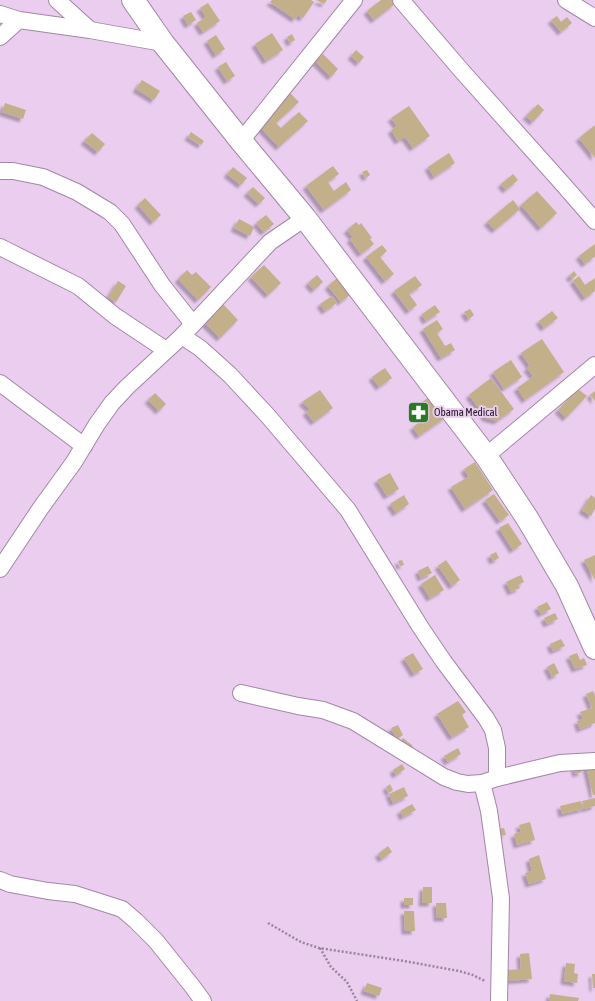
<svg xmlns="http://www.w3.org/2000/svg" width="595" height="1001" font-family="'Asap Condensed',sans-serif">
	<style>
		.building { fill: #c3af8a; filter: url(#shadow) }
		.lines { fill: none; stroke-linecap: round; stroke-linejoin: round }
		.street-casing { stroke: #a287a6; stroke-width: 18 }
		.secondary-casing { stroke: #a287a6; stroke-width: 24 }
		.path { stroke: #9a849d; stroke-width: 2.5; stroke-dasharray: 2 2; stroke-linecap: butt }
		.street { stroke: #fff; stroke-width: 16 }
		.secondary { stroke: #fff; stroke-width: 22 }
		.labels { text-anchor: middle; dominant-baseline: central; stroke-width: 4; stroke-linejoin: round; paint-order: stroke }
		.poi-label { font-size: 11px; fill: #201622; stroke: #ebcdef; text-anchor: start }
	</style>
	<defs>
		<filter id="shadow"><feDropShadow dx="-3.5" dy="3.5" stdDeviation="1" flood-color="#0004"/></filter>
	</defs>
	<rect width="100%" height="100%" fill="#ebcdef"/>
	<g class="building">
		<path d="M272 0H311L314 2 303 18 298 15 295 19 270 2Z"/>
		<path d="M316 0H327L324 4Z"/>
		<path d="M381 0H392L395 4 374 20 367 11Z"/>
		<path d="M208 3 220 21 203 32 197 23 206 17 200 8Z"/>
		<path d="M191 12 196 20 188 25 183 16Z"/>
		<path d="M557 16 561 22 567 17 572 23 561 32 551 20Z"/>
		<path d="M272 33 283 50 266 61 255 44Z"/>
		<path d="M292 34 295 40 290 43 287 37Z"/>
		<path d="M216 35 225 49 216 55 207 41Z"/>
		<path d="M356 50 364 57 359 63 351 56Z"/>
		<path d="M323 54 338 69 331 77 315 61Z"/>
		<path d="M226 62 235 76 227 81 218 67Z"/>
		<path d="M142 80 160 91 154 100 136 89Z"/>
		<path d="M289 92 299 102 276 123 281 128 299 112 308 121 279 147 262 129V117Z"/>
		<path d="M5 103 26 110 23 119 2 112Z"/>
		<path d="M538 104 544 110 533 122 526 116Z"/>
		<path d="M409 106 430 136 413 148 405 137 398 141 391 130 397 126 391 118Z"/>
		<path d="M595 125V158L579 138Z"/>
		<path d="M191 132 204 141 201 145 188 137Z"/>
		<path d="M92 133 105 144 98 152 84 141Z"/>
		<path d="M449 153 455 163 434 177 428 167Z"/>
		<path d="M333 166 339 174 328 182 334 191 346 182 351 190 324 210 306 186Z"/>
		<path d="M233 167 247 178 241 185 227 174Z"/>
		<path d="M367 170 370 175 366 178 362 172Z"/>
		<path d="M513 174 518 180 506 190 501 184Z"/>
		<path d="M253 187 265 198 259 204 247 193Z"/>
		<path d="M537 191 557 213 541 228 521 205Z"/>
		<path d="M145 198 161 215 153 222 138 205Z"/>
		<path d="M513 200 520 209 495 230 487 222Z"/>
		<path d="M266 215 274 224 264 232 256 223Z"/>
		<path d="M239 219 254 227 250 236 234 228Z"/>
		<path d="M356 222 359 225 361 223 372 238 370 239 374 244 361 254 350 239 353 237 347 230Z"/>
		<path d="M595 244V258L594 257 585 264 579 256Z"/>
		<path d="M382 245 387 251 380 257 394 274 385 281 366 257Z"/>
		<path d="M264 265 281 283 268 295 251 277Z"/>
		<path d="M187 270 192 275 196 272 211 287 198 300 178 279Z"/>
		<path d="M574 271 577 275 572 279 569 276Z"/>
		<path d="M317 275 323 282 314 290 308 283Z"/>
		<path d="M415 276 422 285 409 294 417 305 409 311 394 291Z"/>
		<path d="M579 276 585 285 595 278V291L585 298 573 281Z"/>
		<path d="M337 278 350 295 341 302 328 286Z"/>
		<path d="M118 281 126 286 116 302 108 297Z"/>
		<path d="M332 296 337 303 325 311 320 304Z"/>
		<path d="M223 304 238 320 220 338 204 322Z"/>
		<path d="M435 305 440 312 426 321 422 314Z"/>
		<path d="M470 309 474 315 469 319 464 312Z"/>
		<path d="M552 311 558 318 544 328 539 321Z"/>
		<path d="M437 320 443 329 437 333 445 346 451 343 455 350 441 358 423 329Z"/>
		<path d="M542 339 564 372 525 400 517 388 548 366 533 376 527 368 530 366 521 353Z"/>
		<path d="M511 360 522 377 504 389 493 372Z"/>
		<path d="M385 368 392 378 379 387 372 377Z"/>
		<path d="M491 378 514 409 497 421 486 418 469 395Z"/>
		<path d="M578 389 587 396 566 418 558 410Z"/>
		<path d="M320 390 333 408 314 422 306 412 310 409 302 402Z"/>
		<path d="M595 391V401L590 395Z"/>
		<path d="M155 393 166 404 159 411 148 400Z"/>
		<path d="M431 396 446 417 419 436 413 427 428 416 419 404Z"/>
		<path d="M475 462 493 490 465 509 451 487 468 477 476 489 464 469Z"/>
		<path d="M390 473 399 489 387 496 377 480Z"/>
		<path d="M494 494 509 515 500 521 485 500Z"/>
		<path d="M404 495 409 504 396 513 390 504Z"/>
		<path d="M591 495 595 498V509L591 516 582 510Z"/>
		<path d="M508 523 522 544 513 550 499 528Z"/>
		<path d="M496 552 499 558 493 561 490 555Z"/>
		<path d="M595 555V580L584 560Z"/>
		<path d="M402 560 404 565 400 566 398 561Z"/>
		<path d="M446 560 460 580 452 586 438 566Z"/>
		<path d="M428 566 432 573 421 578 418 571Z"/>
		<path d="M435 575 444 590 430 598 421 584Z"/>
		<path d="M521 575 524 582 518 585 520 588 511 592 506 582Z"/>
		<path d="M547 602 551 609 541 614 537 607Z"/>
		<path d="M555 613 558 619 547 624 544 618Z"/>
		<path d="M561 639 565 646 553 651 550 644Z"/>
		<path d="M413 653 423 669 414 674 404 658Z"/>
		<path d="M577 653 580 660 584 658 587 665 575 669 569 656Z"/>
		<path d="M554 663 559 673 552 677 547 667Z"/>
		<path d="M593 691 595 695V723L580 729 577 721 583 719 580 712 592 708 586 694Z"/>
		<path d="M458 701 466 712 462 715 469 727 452 737 437 714Z"/>
		<path d="M398 725 403 735 397 739 391 728Z"/>
		<path d="M403 738 413 746 409 751 399 743Z"/>
		<path d="M458 748 461 754 448 762 444 756Z"/>
		<path d="M402 764 405 769 396 775 393 770Z"/>
		<path d="M595 764V795H593L586 766Z"/>
		<path d="M580 766 582 772 576 774 574 768Z"/>
		<path d="M390 784 393 790 389 793 386 787Z"/>
		<path d="M404 787 408 796 393 803 389 794Z"/>
		<path d="M595 798V806L584 809 582 801Z"/>
		<path d="M581 801 583 809 562 814 560 806Z"/>
		<path d="M412 804 416 810 403 817 400 811Z"/>
		<path d="M530 822 535 840 517 845 514 834 521 832 519 825Z"/>
		<path d="M504 828 506 835 499 836 498 829Z"/>
		<path d="M388 846 392 852 382 859 378 854Z"/>
		<path d="M539 855 546 879 529 884 525 873 532 871 529 859Z"/>
		<path d="M423 887H432V903H422Z"/>
		<rect x="404" y="898" width="9" height="7"/>
		<path d="M436 903H446L447 918H437Z"/>
		<path d="M404 911H414L415 931H405Z"/>
		<path d="M529 953 532 979 506 981 505 970 521 969 520 954Z"/>
		<path d="M566 963 575 964 574 973 578 974 577 983 564 981Z"/>
		<path d="M592 974H595V988H593Z"/>
		<path d="M367 983 382 988 379 996 364 991Z"/>
		<path d="M550 994 579 998 578 1001H549Z"/>
	</g>
	<g class="lines">
		<defs>
			<g id="street">
				<path d="M57 0 90 30"/>
				<path d="M401 0 461 70 561 182 595 221"/>
				<path d="M566 0 595 18"/>
				<path d="M0 14 19 20 90 30 163 43"/>
				<path d="M0 37 19 20"/>
				<path d="M241 141 354 0"/>
				<path d="M0 171H13L43 177 77 192 110 212 122 224 162 285 193 324"/>
				<path d="M0 247 78 286 115 316 166 350"/>
				<path d="M182 336 200 348 230 375 268 416 348 510 421 628 444 662 486 718 493 730 497 748V778"/>
				<path d="M0 383 84 446"/>
				<path d="M486 456 595 365"/>
				<path d="M0 569 40 509 74 462 97 424 112 403 127 387 182 336 270 242 305 218"/>
				<path d="M241 693 298 706 323 710 353 721 444 777 457 782 468 784 482 783 497 778 560 763 595 761"/>
				<path d="M482 783 489 811 501 898 499 1001"/>
				<path d="M0 880 10 884 48 891 75 894 122 909 136 921 156 941 192 986 203 1001"/>
			</g>
			<path id="secondary" d="M133 0 163 43 241 141 305 218 486 456 527 518 567 586 595 648"/>
		</defs>
		<use href="#street" class="street-casing"/>
		<use href="#secondary" class="secondary-casing"/>
		<g class="path">
			<path d="M268 923 301 942 319 948 404 961 459 971 473 975 485 981"/>
			<path d="M320 948 331 967 347 982 357 1001"/>
		</g>
		<use href="#street" class="street"/>
		<use href="#secondary" class="secondary"/>
	</g>
	<defs>
		<symbol id="pharmacy-square" viewBox="-11 -11 22 22"><rect x="-9" y="-9" width="18" height="18" rx="4" fill="#297a25" stroke="#ebcdef"/><path d="M-2-6h4v4h4v4h-4v4h-4v-4h-4v-4h4Z" fill="#fff"/></symbol>
	</defs>
	<g fill-rule="evenodd">
		<use href="#pharmacy-square" x="406" y="400" width="25" height="25"/>
	</g>
	<g class="labels">
		<g class="poi-label">
			<text x="434" y="412">Obama Medical</text>
		</g>
	</g>
</svg>
